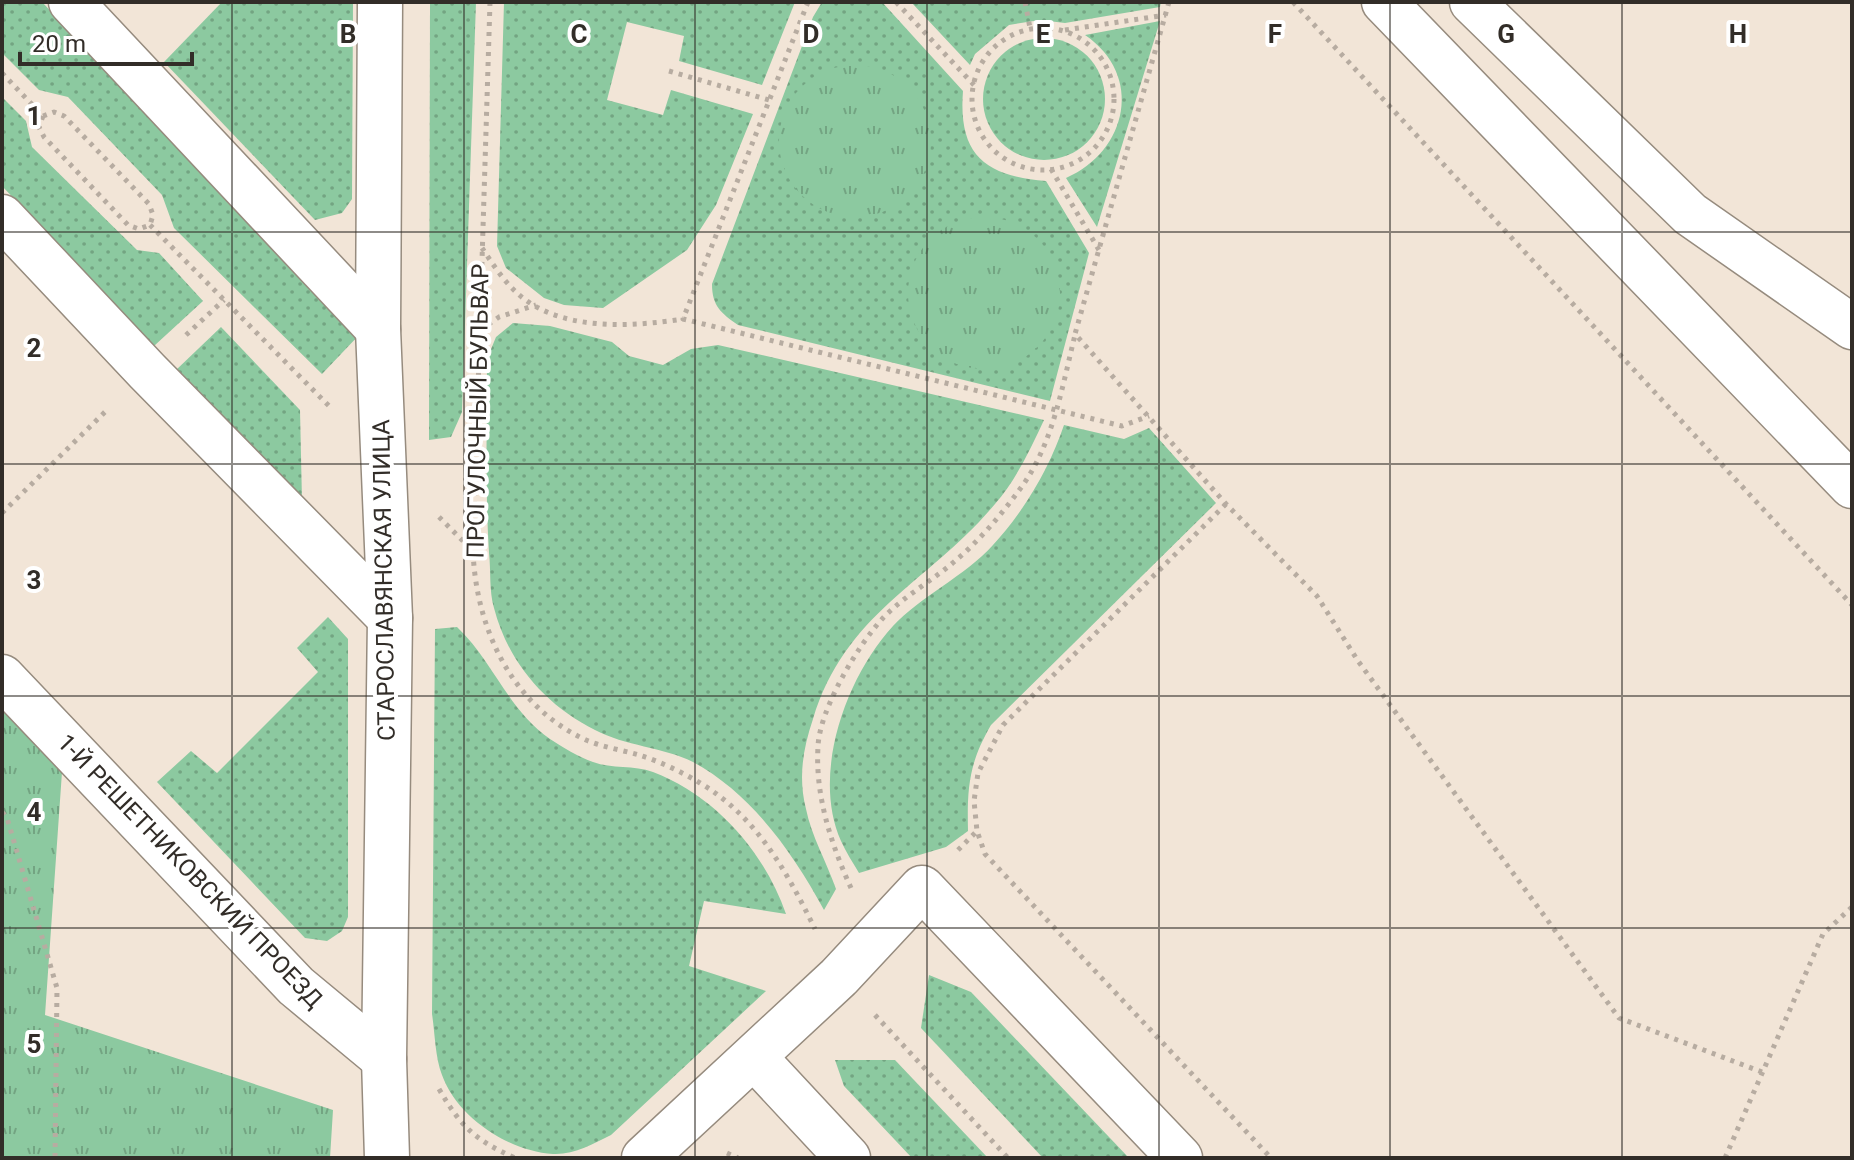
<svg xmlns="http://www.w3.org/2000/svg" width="1854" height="1160" font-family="Roboto,sans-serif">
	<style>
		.grass { fill: url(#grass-dots) }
		.park { fill: url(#park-tufts) }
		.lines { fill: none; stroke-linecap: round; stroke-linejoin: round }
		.minor-casing { stroke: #968b7e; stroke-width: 47 }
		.path { stroke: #b7aca1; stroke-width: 5; stroke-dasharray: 4 6; stroke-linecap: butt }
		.minor { stroke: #fff; stroke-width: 44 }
		.grid { fill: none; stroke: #322d28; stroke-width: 2; stroke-opacity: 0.55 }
		.labels { text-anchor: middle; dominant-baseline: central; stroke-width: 8; stroke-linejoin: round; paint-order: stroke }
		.street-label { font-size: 24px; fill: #322d28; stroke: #fff }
		.grid-label { font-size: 26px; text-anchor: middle; font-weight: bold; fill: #322d28; stroke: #fff; stroke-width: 8; stroke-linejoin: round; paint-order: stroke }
	</style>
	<defs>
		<pattern id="grass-dots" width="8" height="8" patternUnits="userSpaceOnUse" patternTransform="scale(2)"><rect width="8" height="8" fill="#8cc9a0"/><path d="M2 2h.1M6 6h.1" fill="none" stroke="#73a482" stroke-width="1.8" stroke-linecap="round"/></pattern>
		<pattern id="park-tufts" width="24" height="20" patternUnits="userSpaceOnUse" patternTransform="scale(2)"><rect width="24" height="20" fill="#8cc9a0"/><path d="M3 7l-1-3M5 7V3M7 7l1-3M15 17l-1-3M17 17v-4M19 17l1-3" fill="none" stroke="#73a482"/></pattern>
	</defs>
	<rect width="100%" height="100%" fill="#f2e5d7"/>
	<g class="grass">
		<path d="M2 2H42L360 334 322 374 174 228 162 195 68 97 39 90 2 53Z"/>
		<path d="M222 2H353L352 199 342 213 315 220 164 62Z"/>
		<path d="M430 2H476L462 412 451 437 429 440Z"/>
		<path d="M504 2H795L762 85 679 61 684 36 627 22 607 100 663 115 671 90 753 114 716 205 687 250 603 308 564 305 544 298 506 268 497 246Z"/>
		<path d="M822 2H882L963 91C958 155 985 176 1046 181L1089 253 1050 401 738 325C721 313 712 306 712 284L813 17Z"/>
		<path d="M911 2H1161L1160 7 1065 23 1040 20 1009 25 975 54 970 65Z"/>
		<path d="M1160 21 1097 227 1066 178C1128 151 1144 75 1085 35Z"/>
		<circle cx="1044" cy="99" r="61"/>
		<path d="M2 97 26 121 32 147 137 250 159 253 203 301 154 346 2 186Z"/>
		<path d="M513 323 550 326 612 342 629 356 663 365 691 349 718 345 1044 420C1031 448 1016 480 995 504 928 584 846 611 813 719 803 749 798 777 806 809 811 835 827 863 836 889L824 910C793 853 752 794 693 762 663 747 625 746 595 730 545 705 508 662 494 608 489 591 491 571 489 553 485 489 487 424 487 359L496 337Z"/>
		<path d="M221 327 300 410 302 501 175 371Z"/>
		<path d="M1064 425 1124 439 1149 428 1216 503 991 725C969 763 967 787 968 831L946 847 859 873C853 863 846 852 841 841 811 774 846 677 893 626 920 597 965 576 993 545 1025 510 1049 469 1064 425Z"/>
		<path d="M328 617 348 639V917L342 931 327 941 305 938 157 782 191 751 217 773 318 672 297 648Z"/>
		<path d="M457 627C493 661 508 710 550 739 562 747 579 757 593 762 612 769 634 765 653 772 716 796 765 853 786 914L704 901 689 966 766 991 611 1135C593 1144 574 1155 553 1154 508 1151 457 1117 442 1075 435 1057 435 1033 432 1014L435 629Z"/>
		<path d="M929 975 971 992 1129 1158H1043L921 1028Z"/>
		<path d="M835 1060H895L988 1158H912L844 1086Z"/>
	</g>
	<g class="park">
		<circle cx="855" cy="141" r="76"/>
		<circle cx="984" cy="293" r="76"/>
		<path d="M2 708 62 772 45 1015 333 1110 330 1158H2Z"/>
	</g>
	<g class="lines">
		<defs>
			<g id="minor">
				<path d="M71 2 378 329"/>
				<path d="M380 2 378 329 390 618 384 1059 387 1158"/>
				<path d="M1384 2 1852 486"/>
				<path d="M1472 2 1690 214 1852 327"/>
				<path d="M2 217 147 371 390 618"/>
				<path d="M2 677 296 986 384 1059"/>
				<path d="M754 1057 848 1158"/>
				<path d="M644 1158 839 977 922 888 1180 1158"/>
			</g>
		</defs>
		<use href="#minor" class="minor-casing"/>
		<g class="path">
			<path d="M490 2 473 551C476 629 512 706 586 740 602 747 622 750 639 755 659 761 682 772 700 783 757 817 787 872 815 929"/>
			<path d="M808 2 683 319 1122 426 1149 416"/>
			<path d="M896 2 974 85"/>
			<path d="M1025 2 1030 28"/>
			<path d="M1169 2 1075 334 1226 504 1317 596 1358 661 1619 1018 1762 1072"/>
			<path d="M1293 2 1852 605"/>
			<circle cx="1043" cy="99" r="71"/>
			<path d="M1065 30 1166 15"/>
			<path d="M669 71 769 100"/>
			<path d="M2 73 43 116"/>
			<path d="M43 116 39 127 44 137 128 225 139 229 150 225"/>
			<path d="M43 116 54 112 64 116 149 204 153 215 150 225"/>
			<path d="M1051 169 1099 250"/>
			<path d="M150 225 329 406"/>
			<path d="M482 248C492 263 503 280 516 292 558 332 631 327 683 319"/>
			<path d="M480 330 499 317 536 305"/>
			<path d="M186 335 224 300"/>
			<path d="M1226 504 1003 725 978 773 974 801 977 831 985 854 1271 1158"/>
			<path d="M2 513 109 408"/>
			<path d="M439 517 473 551"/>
			<path d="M2 812 7 818 57 988 55 1158"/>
			<path d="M958 850 977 831"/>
			<path d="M851 888C831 844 815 795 818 747 819 710 858 645 883 618 904 596 932 581 955 561 979 541 1001 515 1020 489 1053 445 1062 387 1075 335"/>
			<path d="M875 1015 1008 1158"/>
			<path d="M439 1089C461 1127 475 1140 515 1158"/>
			<path d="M727 1153 738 1158"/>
			<path d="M1725 1158 1823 934 1852 907"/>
		</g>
		<use href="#minor" class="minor"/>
	</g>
	<path class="grid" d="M232 2V1158M464 2V1158M695 2V1158M927 2V1158M1159 2V1158M1390 2V1158M1622 2V1158M2 232H1852M2 464H1852M2 696H1852M2 928H1852"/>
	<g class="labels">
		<g class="street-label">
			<text transform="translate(478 411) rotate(-89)">ПРОГУЛОЧНЫЙ БУЛЬВАР</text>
			<text transform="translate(384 580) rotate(-91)">СТАРОСЛАВЯНСКАЯ УЛИЦА</text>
			<text transform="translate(190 871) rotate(46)">1-Й РЕШЕТНИКОВСКИЙ ПРОЕЗД</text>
		</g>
	</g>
	<g class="grid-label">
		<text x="348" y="43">B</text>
		<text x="579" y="43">C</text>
		<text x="811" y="43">D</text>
		<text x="1043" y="43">E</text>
		<text x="1275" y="43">F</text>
		<text x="1506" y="43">G</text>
		<text x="1738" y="43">H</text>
		<text x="34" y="125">1</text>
		<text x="34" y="357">2</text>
		<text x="34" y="589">3</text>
		<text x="34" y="821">4</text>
		<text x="34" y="1053">5</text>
	</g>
	<rect width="1854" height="1160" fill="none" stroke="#322d28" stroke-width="8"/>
	<path d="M20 52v12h172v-12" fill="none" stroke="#322d28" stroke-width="4"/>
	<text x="32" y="52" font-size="24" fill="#322d28" stroke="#ffffff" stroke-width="6" paint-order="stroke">20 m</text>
</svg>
